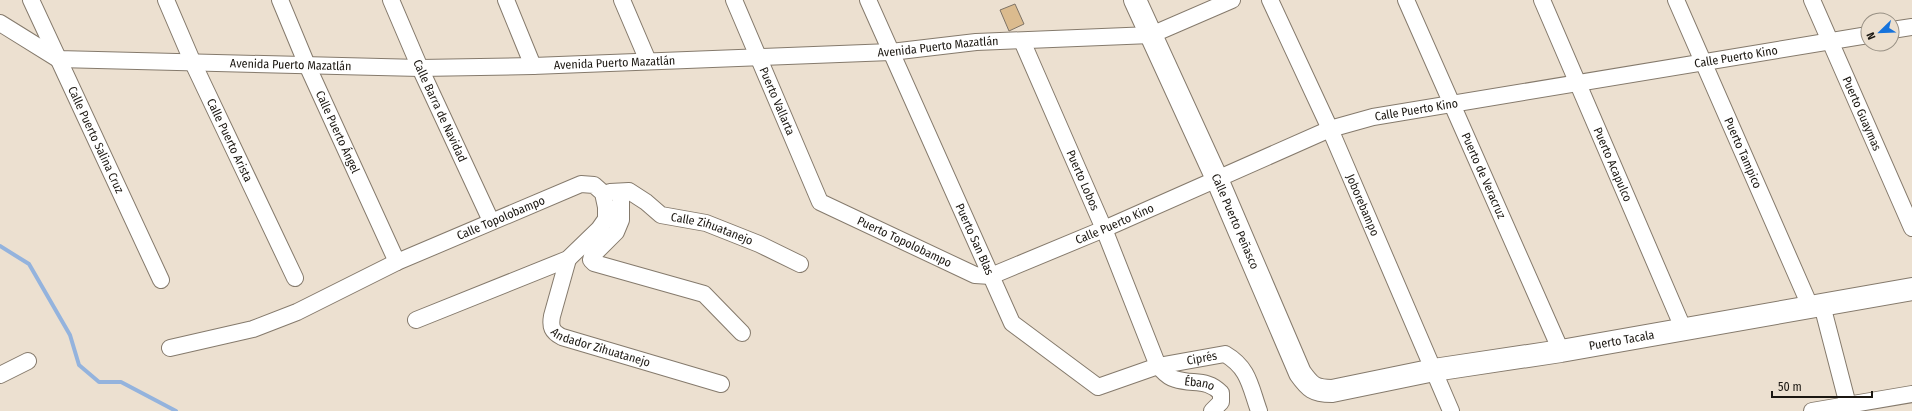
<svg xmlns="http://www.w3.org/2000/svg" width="1912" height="411" font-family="'Fira Sans Condensed',sans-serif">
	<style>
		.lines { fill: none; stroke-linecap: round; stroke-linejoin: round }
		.stream { stroke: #94b3dd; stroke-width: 4 }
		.building { fill: #dbbb8e; stroke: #7e7365 }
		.street-casing { stroke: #857a6c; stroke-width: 18 }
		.secondary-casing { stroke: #857a6c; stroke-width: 24 }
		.street { stroke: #fff; stroke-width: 16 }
		.secondary { stroke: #fff; stroke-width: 22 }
		.labels { text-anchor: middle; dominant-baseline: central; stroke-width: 4; stroke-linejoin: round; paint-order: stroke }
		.street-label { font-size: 12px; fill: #1b1711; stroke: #ece0d0 }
	</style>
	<rect width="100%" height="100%" fill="#ece0d0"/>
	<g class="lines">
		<path class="stream" d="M0 246 29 264 70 335 79 365 99 382H121L176 411"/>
	</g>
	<path class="building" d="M1015 4 1024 24 1009 31 1000 10Z"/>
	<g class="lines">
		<defs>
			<g id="street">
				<path id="s1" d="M31 0 161 280"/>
				<path id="s2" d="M166 0 193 63 295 278"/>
				<path id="s3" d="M280 0 307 65 397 262"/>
				<path id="s4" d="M391 0 420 68 491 221"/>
				<path d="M506 0 533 66"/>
				<path d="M622 0 648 61"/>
				<path id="s5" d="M734 0 820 202 975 275 991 276 1104 229 1330 129 1373 117 1868 35"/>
				<path id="s6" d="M868 0 1012 323 1098 387 1158 366 1225 354C1249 368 1250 386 1259 411"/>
				<path id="s7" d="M1270 0 1330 129 1451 411"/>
				<path id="s8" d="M1406 0 1561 351"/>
				<path id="s9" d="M1542 0 1683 328"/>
				<path id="s10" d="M1676 0 1810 306"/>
				<path id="s11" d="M1812 0 1912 228"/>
				<path id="s12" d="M0 23 58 59 420 68 533 66 891 52 976 42 1151 35 1232 0"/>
				<path d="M1892 30 1912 27"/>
				<path id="s13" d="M1022 41 1104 229 1158 366C1163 371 1167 377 1175 379 1193 385 1207 378 1221 393V402L1212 411"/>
				<path id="s14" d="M610 192 629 191 646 202 661 215 706 223 759 244 800 264"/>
				<path d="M621 192V220L616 232 592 256 591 260 594 263 704 294 742 333"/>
				<path id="s15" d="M568 259 552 316C550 327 552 332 562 337L721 384"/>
				<path d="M1822 305 1848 405"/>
				<path id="s16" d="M170 348 253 329 297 312 397 262 581 184 594 185 603 193 606 207V219L599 229 568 259 416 320"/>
				<path d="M0 375 28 361"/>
				<path d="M1812 411 1912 394"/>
			</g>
			<g id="secondary">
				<path id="s17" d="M1135 0 1217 179 1300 373C1310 387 1314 391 1332 391L1434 370 1561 351 1912 289"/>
			</g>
		</defs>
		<use href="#street" class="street-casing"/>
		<use href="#secondary" class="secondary-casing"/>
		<use href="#street" class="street"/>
		<use href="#secondary" class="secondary"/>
	</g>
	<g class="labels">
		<g class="street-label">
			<text stroke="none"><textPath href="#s12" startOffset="949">Avenida Puerto Mazatlán</textPath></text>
			<text stroke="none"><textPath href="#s5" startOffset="1189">Calle Puerto Kino</textPath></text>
			<text stroke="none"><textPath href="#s12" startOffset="625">Avenida Puerto Mazatlán</textPath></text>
			<text stroke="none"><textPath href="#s12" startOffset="301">Avenida Puerto Mazatlán</textPath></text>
			<text stroke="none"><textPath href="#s5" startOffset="110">Puerto Vallarta</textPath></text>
			<text stroke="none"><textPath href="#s5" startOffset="865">Calle Puerto Kino</textPath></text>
			<text stroke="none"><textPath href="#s4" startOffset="121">Calle Barra de Navidad</textPath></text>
			<text stroke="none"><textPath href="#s11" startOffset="124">Puerto Guaymas</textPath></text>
			<text stroke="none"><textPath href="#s3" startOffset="144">Calle Puerto Ángel</textPath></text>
			<text stroke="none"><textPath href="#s1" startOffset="154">Calle Puerto Salina Cruz</textPath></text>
			<text stroke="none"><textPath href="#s2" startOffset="154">Calle Puerto Arista</textPath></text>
			<text stroke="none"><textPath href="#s10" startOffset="167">Puerto Tampico</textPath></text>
			<text stroke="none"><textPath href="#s9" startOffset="179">Puerto Acapulco</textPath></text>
			<text stroke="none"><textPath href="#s8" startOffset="192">Puerto de Veracruz</textPath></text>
			<text stroke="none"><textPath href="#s13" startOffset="152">Puerto Lobos</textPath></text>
			<text stroke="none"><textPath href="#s7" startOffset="225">Joborebampo</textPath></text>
			<text stroke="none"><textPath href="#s16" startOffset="357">Calle Topolobampo</textPath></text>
			<text stroke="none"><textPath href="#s17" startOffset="243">Calle Puerto Peñasco</textPath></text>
			<text stroke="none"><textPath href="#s5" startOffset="541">Calle Puerto Kino</textPath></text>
			<text stroke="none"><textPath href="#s14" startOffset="112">Calle Zihuatanejo</textPath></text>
			<text stroke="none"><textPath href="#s6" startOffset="262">Puerto San Blas</textPath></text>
			<text stroke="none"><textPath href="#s5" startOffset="313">Puerto Topolobampo</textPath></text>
			<text stroke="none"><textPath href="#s17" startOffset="741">Puerto Tacala</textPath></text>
			<text stroke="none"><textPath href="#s15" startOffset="125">Andador Zihuatanejo</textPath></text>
			<text stroke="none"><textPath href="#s6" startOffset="569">Ciprés</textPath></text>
			<text stroke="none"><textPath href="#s13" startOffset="399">Ébano</textPath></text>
		</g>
	</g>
	<g transform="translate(1880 32) rotate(247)"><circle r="19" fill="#ece0d0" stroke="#989084"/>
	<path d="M0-3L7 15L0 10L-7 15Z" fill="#1673dc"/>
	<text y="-6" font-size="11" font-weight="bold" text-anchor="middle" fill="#1b1711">N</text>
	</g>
	<path d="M1772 391v6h100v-6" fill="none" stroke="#1b1711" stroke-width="2"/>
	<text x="1778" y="391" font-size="12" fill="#1b1711" stroke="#ece0d0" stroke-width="3" paint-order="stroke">50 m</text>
</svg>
